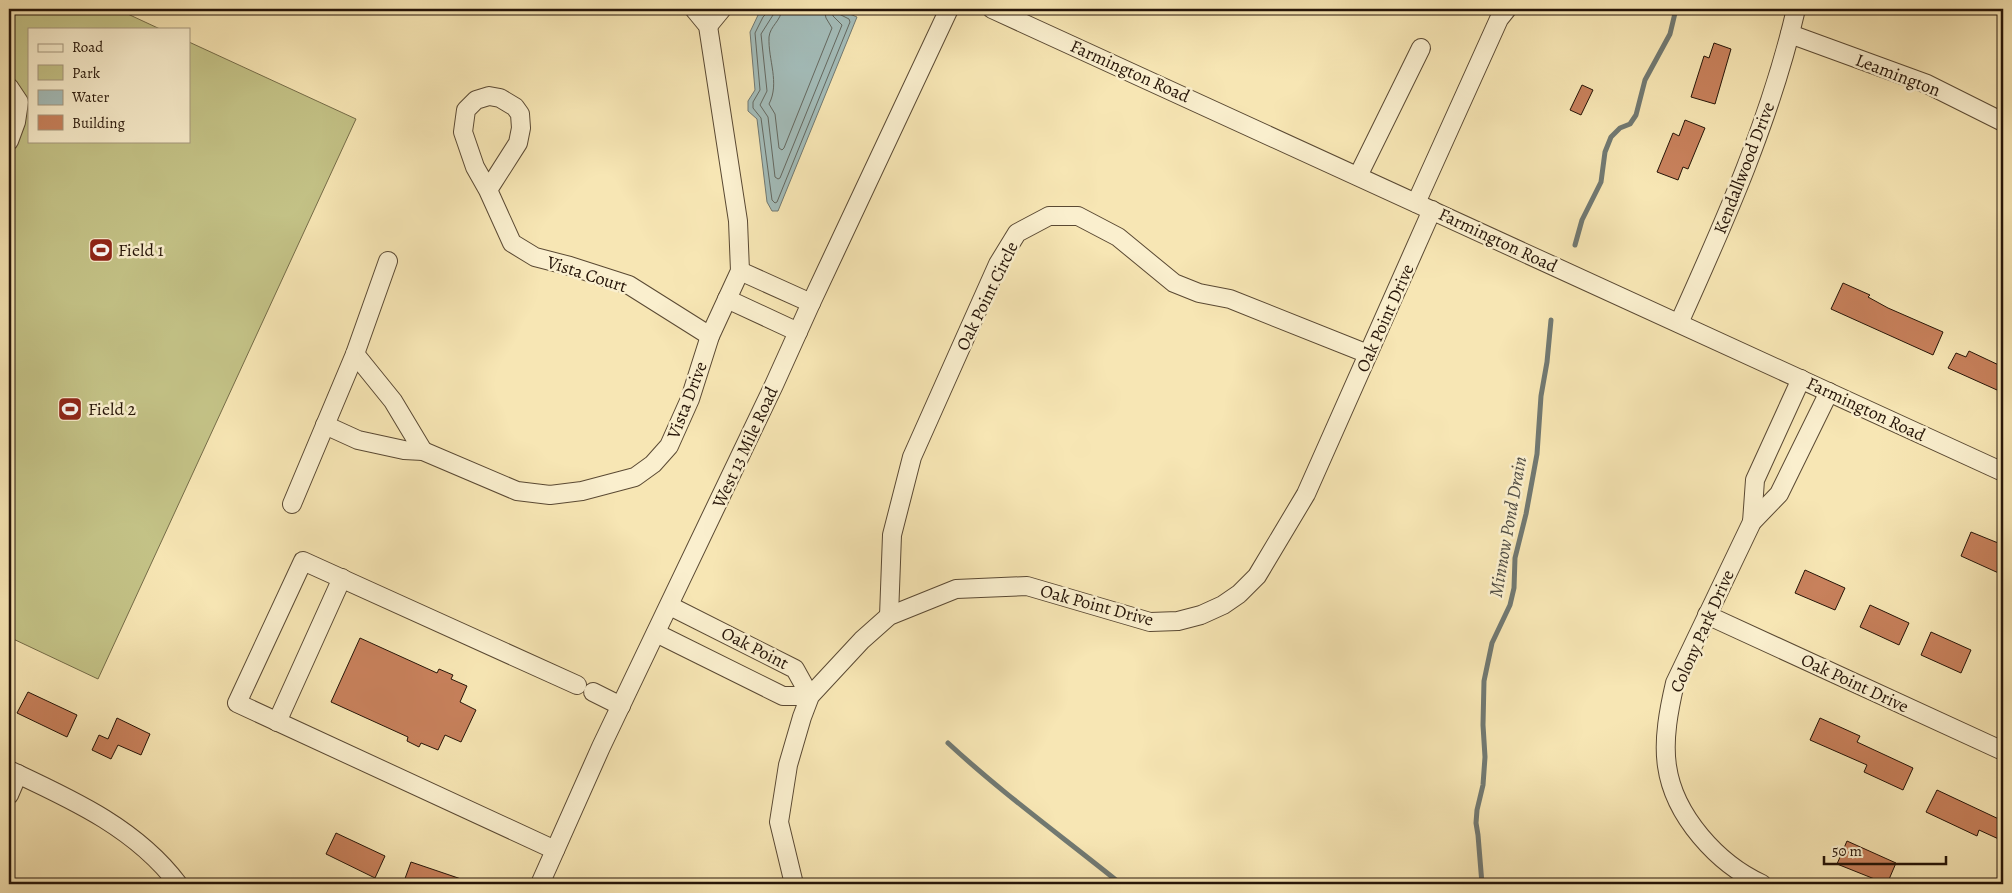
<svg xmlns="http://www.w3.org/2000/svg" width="2012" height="893" font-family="Alegreya,serif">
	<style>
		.green { fill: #c4c387; stroke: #756c48 }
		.water { fill: #a3bcb9; stroke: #717972 }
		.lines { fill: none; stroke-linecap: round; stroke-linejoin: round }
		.shore { stroke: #646860; stroke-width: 1 }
		.stream { stroke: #717972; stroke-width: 5 }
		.building { fill: #c8815c; stroke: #261508 }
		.minor-casing { stroke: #5a4933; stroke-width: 20 }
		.minor { stroke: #faefce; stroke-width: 18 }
		.labels { text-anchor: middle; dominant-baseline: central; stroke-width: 5; stroke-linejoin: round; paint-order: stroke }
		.street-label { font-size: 18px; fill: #261508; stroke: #faefce }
		.poi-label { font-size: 18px; fill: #261508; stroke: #faefce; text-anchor: start }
		.water-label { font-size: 19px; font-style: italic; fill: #524f46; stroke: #faefce }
	</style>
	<rect width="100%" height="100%" fill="#f7e6b4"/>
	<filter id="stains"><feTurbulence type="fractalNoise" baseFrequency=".004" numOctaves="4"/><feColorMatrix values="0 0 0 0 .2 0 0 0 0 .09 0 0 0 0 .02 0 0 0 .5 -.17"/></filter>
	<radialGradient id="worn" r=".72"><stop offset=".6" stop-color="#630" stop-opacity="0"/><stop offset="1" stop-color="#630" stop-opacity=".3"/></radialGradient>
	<path class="green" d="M9 9H117L160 29H29V141H189V42L356 119 98 679 9 637Z"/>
	<path class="water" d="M766 9H838L857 17 778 211H772L767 202 757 119 748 111V101L755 90 750 32 759 13Z"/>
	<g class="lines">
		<g class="shore">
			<path d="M768 9 767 13 763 17 755 33 760 90 753 102V108L761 118 772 200 775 203 777 202 850 22 849 19 839 14 838 9"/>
			<path d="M774 9 773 15 761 34 767 91 760 105 768 117 775 177 778 179 780 178 842 25 833 16 832 9"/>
			<path d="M782 9C781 21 770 26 769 37 768 60 780 83 769 104L775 114 779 148 782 150 784 148 832 28 826 18 824 9"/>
		</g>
		<g class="stream">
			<path d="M1575 245 1582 220 1601 182 1605 152 1611 137 1620 128 1630 124 1636 115 1645 80 1670 34 1676 9"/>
			<path d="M948 743C1003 794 1063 837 1121 884"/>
			<path d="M1482 884 1478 835 1476 823 1477 810 1483 785 1485 757 1483 725 1484 681 1492 643 1510 605 1514 588 1515 558 1526 514 1537 454 1541 396 1547 362 1551 320"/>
		</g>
	</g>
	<g class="building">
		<path d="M1714 43 1731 49 1715 104 1691 97 1704 56 1709 58Z"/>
		<path d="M1582 85 1593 90 1581 115 1570 110Z"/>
		<path d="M1685 120 1705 128 1688 169 1683 167 1678 180 1657 172 1673 133 1679 136Z"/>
		<path d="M1843 283 1870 295 1868 297 1888 308 1943 332 1933 355 1831 309Z"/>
		<path d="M1969 351 2003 367V376L1997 390 1948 368 1956 353 1966 357Z"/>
		<path d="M1971 532 2003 545V575L1961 556Z"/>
		<path d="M1805 570 1845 588 1835 610 1795 593Z"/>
		<path d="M1870 605 1909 623 1899 645 1860 627Z"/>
		<path d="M1931 632 1971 650 1961 673 1921 655Z"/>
		<path d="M360 638 437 673 439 669 453 675 451 679 467 686 460 702 476 710 461 742 445 735 438 750 421 743 419 747 407 741 408 737 331 702Z"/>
		<path d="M28 692 77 715 67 737 17 713Z"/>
		<path d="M117 718 150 734 141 755 118 745 111 759 92 750 99 735 108 739Z"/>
		<path d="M1820 718 1860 736 1857 742 1913 768 1903 790 1864 772 1867 765 1810 740Z"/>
		<path d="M1937 790 2003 821V841L1979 830 1977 836 1926 812Z"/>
		<path d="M336 833 385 856 375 878 326 854Z"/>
		<path d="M1847 841 1896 863 1887 884 1837 864Z"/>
		<path d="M411 862 470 882V884H403Z"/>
	</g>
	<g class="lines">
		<defs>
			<g id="minor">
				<path d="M992 9 2003 472"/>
				<path d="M708 26 722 9"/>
				<path d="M1790 34 1927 84 2003 122"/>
				<path d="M9 87 19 102 16 122 9 141"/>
				<path d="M1358 176 1421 48"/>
				<path d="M488 190 518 143 521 128 520 114 515 107 500 98 489 96 476 100 466 110 463 132 475 167 488 190 512 243 535 257 570 266 629 285 710 336"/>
				<path d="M1416 203 1499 19 1507 9"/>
				<path d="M740 271 811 303"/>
				<path d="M727 299 798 332"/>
				<path d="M1679 323C1725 221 1771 118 1796 9"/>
				<path d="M355 354 393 401 423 451"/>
				<path d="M325 425 358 440 404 450 423 451 517 491 550 495 582 491 635 477 653 464 669 446 690 399 710 336 740 271 738 221 708 26 694 9"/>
				<path d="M292 504 355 354 388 261"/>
				<path d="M1752 522 1755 480 1801 379"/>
				<path d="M1707 615 2003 751"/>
				<path d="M889 616 892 535 912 457 998 264 1017 233 1049 216H1078L1118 237 1174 283 1199 293 1230 299 1368 354"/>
				<path d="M656 633 783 696H810L795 669 670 606"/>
				<path d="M593 692 621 706"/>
				<path d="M277 722 342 578"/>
				<path d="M9 770C71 799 136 828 178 884"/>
				<path d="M9 795 18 774"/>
				<path d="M555 850 237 703 303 561 577 685"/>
				<path d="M540 884 601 747 774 385 811 303 949 9"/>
				<path d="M794 884 779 822 788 765 802 717 810 696 862 640 889 616 956 589 1027 586 1150 622 1178 621 1201 615 1223 605 1239 594 1257 576 1306 494 1432 210"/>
				<path d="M1762 884C1718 864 1674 816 1667 766 1663 739 1669 709 1675 683L1752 522 1779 494 1829 392"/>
			</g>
		</defs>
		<use href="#minor" class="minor-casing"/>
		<use href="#minor" class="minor"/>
	</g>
	<defs>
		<symbol id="stadium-square" viewBox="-11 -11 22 22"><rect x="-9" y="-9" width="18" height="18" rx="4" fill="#8f2418" stroke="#faefce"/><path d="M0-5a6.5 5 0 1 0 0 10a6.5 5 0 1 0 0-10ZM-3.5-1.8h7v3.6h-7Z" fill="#fff"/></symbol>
	</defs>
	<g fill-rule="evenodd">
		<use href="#stadium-square" x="87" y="236" width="28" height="28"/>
		<use href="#stadium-square" x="56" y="395" width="28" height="28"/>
	</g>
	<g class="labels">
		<g class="street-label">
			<text transform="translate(1130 71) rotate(24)">Farmington Road</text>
			<text transform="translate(1898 75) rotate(21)">Leamington</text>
			<text transform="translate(1744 168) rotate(-69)">Kendallwood Drive</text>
			<text transform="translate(1498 240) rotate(25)">Farmington Road</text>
			<text transform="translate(587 274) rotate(18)">Vista Court</text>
			<text transform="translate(987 296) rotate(-64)">Oak Point Circle</text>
			<text transform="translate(1385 318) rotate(-66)">Oak Point Drive</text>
			<text transform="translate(687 400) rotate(-69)">Vista Drive</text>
			<text transform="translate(1866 409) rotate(25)">Farmington Road</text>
			<text transform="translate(745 447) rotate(-65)">West 13 Mile Road</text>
			<text transform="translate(1097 605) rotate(15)">Oak Point Drive</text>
			<text transform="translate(1702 631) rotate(-66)">Colony Park Drive</text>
			<text transform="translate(755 648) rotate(27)">Oak Point</text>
			<text transform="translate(1855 683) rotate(25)">Oak Point Drive</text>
		</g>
		<g class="poi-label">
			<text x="118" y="250">Field 1</text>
			<text x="88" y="409">Field 2</text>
		</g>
		<g class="water-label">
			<text transform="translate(1508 527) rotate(-80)">Minnow Pond Drain</text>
		</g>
	</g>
	<rect width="2012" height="893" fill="none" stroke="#f7e6b4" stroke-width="30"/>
	<rect x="10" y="10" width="1992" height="873" fill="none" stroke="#261508" stroke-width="2.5"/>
	<rect x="15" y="15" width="1982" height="863" fill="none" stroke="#261508"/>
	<rect x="28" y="28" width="162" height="115" fill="#faefce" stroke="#a5987f"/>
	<rect x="38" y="44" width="25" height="8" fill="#faefce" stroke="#a5987f"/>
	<text x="72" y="52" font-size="15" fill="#261508">Road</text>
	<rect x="38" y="65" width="25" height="15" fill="#c4c387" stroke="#a5987f"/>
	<text x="72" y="78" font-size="15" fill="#261508">Park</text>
	<rect x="38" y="90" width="25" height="15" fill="#a3bcb9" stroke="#a5987f"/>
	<text x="72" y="102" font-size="15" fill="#261508">Water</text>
	<rect x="38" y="115" width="25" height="15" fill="#c8815c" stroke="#a5987f"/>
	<text x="72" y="128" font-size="15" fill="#261508">Building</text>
	<path d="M1824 856v8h122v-8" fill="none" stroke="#261508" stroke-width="2.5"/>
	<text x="1832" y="856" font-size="15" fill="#261508" stroke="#faefce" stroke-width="4" paint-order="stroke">50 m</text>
	<rect width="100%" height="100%" filter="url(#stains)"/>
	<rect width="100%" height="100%" fill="url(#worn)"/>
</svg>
